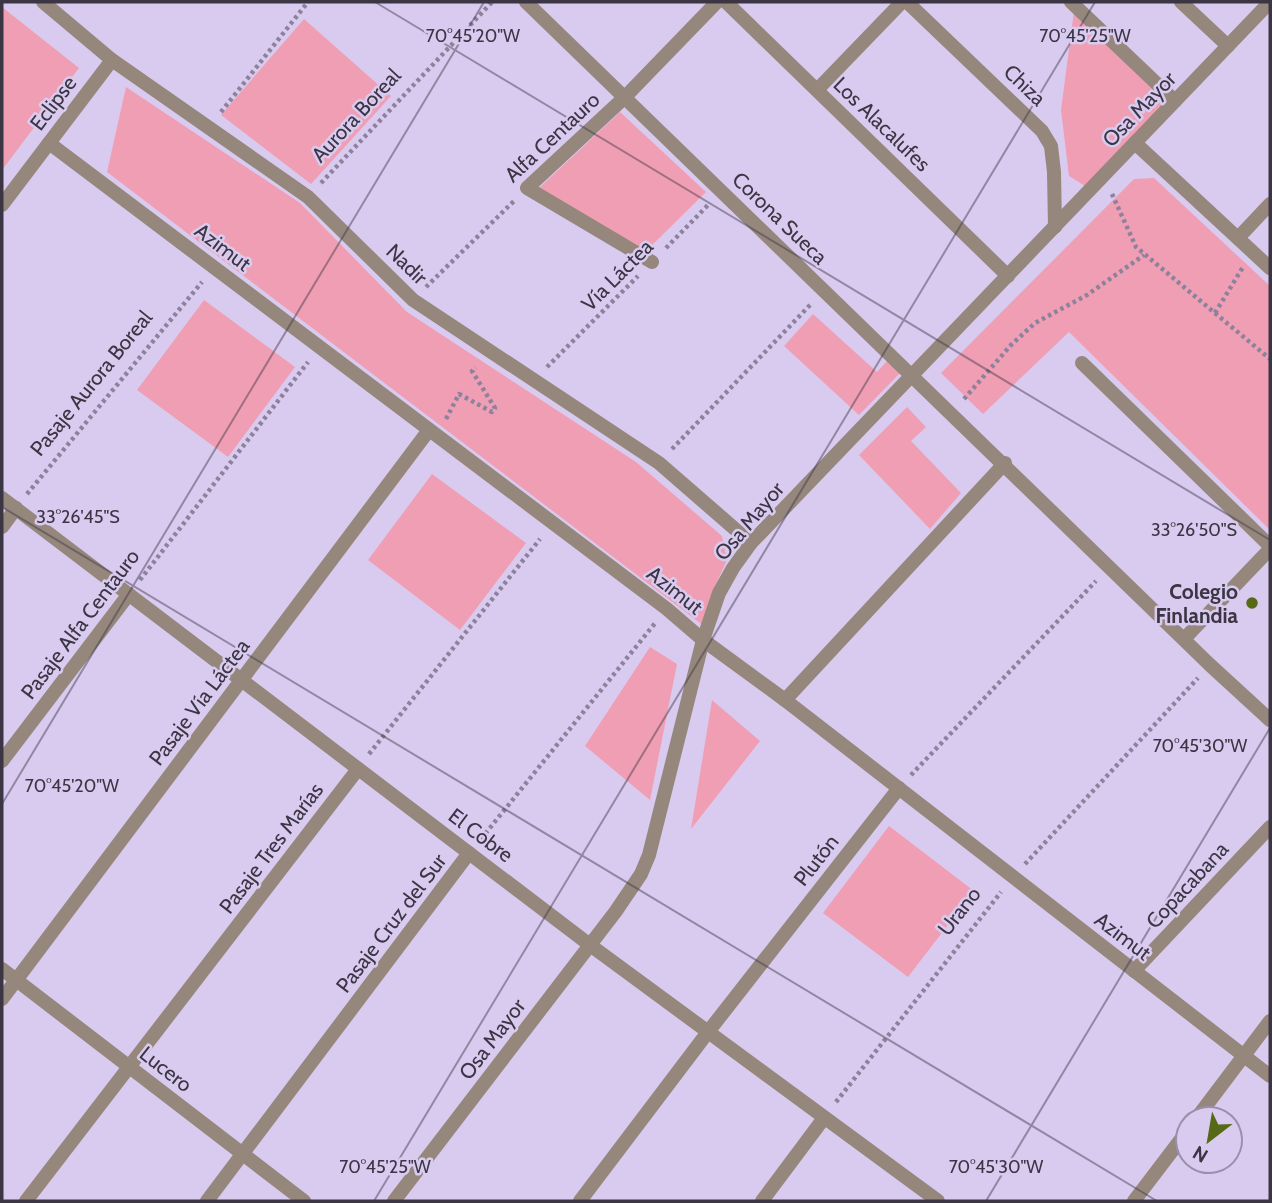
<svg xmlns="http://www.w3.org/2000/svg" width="1272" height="1203" font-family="Cabin,sans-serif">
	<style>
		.green { fill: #f09eb4 }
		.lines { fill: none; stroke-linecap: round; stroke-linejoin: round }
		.path { stroke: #8c829c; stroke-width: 4.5; stroke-dasharray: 3.5 3.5; stroke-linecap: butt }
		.minor { stroke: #95877c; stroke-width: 14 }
		.tertiary { stroke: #95877c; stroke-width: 14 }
		.ticks { fill: none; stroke: #3b3544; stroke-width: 2; stroke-opacity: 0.45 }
		.poi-dot { fill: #556916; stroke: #d9cbef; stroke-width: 2.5 }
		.labels { text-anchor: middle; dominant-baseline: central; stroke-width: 5; stroke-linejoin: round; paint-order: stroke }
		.street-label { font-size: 21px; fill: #3b3544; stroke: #d9cbef }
		.poi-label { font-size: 21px; font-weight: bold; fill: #3b3544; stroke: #d9cbef; text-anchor: end }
		.ticks-label { font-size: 18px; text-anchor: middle; fill: #3b3544; stroke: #d9cbef; stroke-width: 5; stroke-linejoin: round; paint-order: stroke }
	</style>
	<rect width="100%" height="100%" fill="#d9cbef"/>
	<g class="green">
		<path d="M2 7 79 68 2 170Z"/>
		<path d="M1074 11 1169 100 1085 186 1069 176 1061 110Z"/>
		<path d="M304 19 391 96 311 184 221 115Z"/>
		<path d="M126 87 300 203 407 312 636 462 722 536 727 560 714 588 704 626 107 172Z"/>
		<path d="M620 112 706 192 644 253 538 189Z"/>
		<path d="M1154 178 1270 286V530L1069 332 983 414 941 373 1134 179Z"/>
		<path d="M204 300 295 367 228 457 137 390Z"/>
		<path d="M813 314 877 372 888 360 901 372 859 415 784 346Z"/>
		<path d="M907 407 926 427 911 441 961 493 930 529 859 455Z"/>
		<path d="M432 474 526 543 460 630 368 560Z"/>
		<path d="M650 647 677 664 650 800 585 746Z"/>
		<path d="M712 700 760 741 691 829Z"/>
		<path d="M889 826 974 891 908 977 823 913Z"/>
	</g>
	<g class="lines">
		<g class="path">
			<path d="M221 112 308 2"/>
			<path d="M321 183 492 2"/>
			<path d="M1112 194 1136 247 1270 359"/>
			<path d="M666 248 709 204"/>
			<path d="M426 287 515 200"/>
			<path d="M1215 313 1243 267"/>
			<path d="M547 367 638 276"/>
			<path d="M964 399 1011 345 1035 323 1087 295 1144 255"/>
			<path d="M446 419 459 394 492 412 495 408 472 371 476 368"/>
			<path d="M672 449 811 304"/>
			<path d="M27 494 202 282"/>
			<path d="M140 580 308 362"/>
			<path d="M369 754 540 539"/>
			<path d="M911 775 1096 581"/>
			<path d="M481 839 656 622"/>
			<path d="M1025 864 1198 678"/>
			<path d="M836 1102 1001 892"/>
		</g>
		<g class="minor">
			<path d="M43 2 112 60 308 197 413 300 659 463 751 543"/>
			<path d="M726 2 1008 276"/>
			<path d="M907 2 1042 131 1051 146 1054 172 1055 227"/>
			<path d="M1071 2 1175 101"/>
			<path d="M1181 2 1228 46"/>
			<path d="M817 90 902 2"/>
			<path d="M49 143 667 609 703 640 785 700 1270 1076"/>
			<path d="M1135 143 1270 268"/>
			<path d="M2 205 112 60"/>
			<path d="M1238 238 1270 204"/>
			<path d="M652 262 527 188 625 97 717 2"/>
			<path d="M1082 363 1270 546"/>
			<path d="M2 498 590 945 938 1201"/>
			<path d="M2 527 16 508"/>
			<path d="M1184 639 1270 549"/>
			<path d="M785 700 1005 463"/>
			<path d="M2 761 129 594"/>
			<path d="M2 969 304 1201"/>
			<path d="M1134 971 1270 827"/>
			<path d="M2 999 429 430"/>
			<path d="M1196 1119 1270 1021"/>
			<path d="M26 1201 358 769"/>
			<path d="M207 1201 469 853"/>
			<path d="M394 1201 616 911 641 874 649 855 703 640 719 593 733 568 751 543 1270 2"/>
			<path d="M580 1201 708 1032 899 788"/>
			<path d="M762 1201 824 1118"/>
			<path d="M1134 1201 1188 1130"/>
		</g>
		<path class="tertiary" d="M526 2 1210 665 1270 720"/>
	</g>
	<path class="ticks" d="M375 2 1270 540M2 507 1157 1201M2 804 484 2M374 1201 1095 2M986 1201 1270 728"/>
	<circle class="poi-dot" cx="1252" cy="603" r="7"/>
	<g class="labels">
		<g class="street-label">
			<text transform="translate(1025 85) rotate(44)">Chiza</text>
			<text transform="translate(53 103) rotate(-53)">Eclipse</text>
			<text transform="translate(1139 109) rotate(-46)">Osa Mayor</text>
			<text transform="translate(356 115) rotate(-47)">Aurora Boreal</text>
			<text transform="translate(882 124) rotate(44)">Los Alacalufes</text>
			<text transform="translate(552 137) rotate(-43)">Alfa Centauro</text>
			<text transform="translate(780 218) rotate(44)">Corona Sueca</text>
			<text transform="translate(223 247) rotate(37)">Azimut</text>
			<text transform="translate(407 264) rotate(44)">Nadir</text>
			<text transform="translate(617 275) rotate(-45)">Vía Láctea</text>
			<text transform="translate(91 383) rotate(-51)">Pasaje Aurora Boreal</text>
			<text transform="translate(749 521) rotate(-50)">Osa Mayor</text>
			<text transform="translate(675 590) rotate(38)">Azimut</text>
			<text transform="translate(80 624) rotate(-53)">Pasaje Alfa Centauro</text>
			<text transform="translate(199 702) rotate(-53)">Pasaje Vía Láctea</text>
			<text transform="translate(481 835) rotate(37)">El Cobre</text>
			<text transform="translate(271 848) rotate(-53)">Pasaje Tres Marías</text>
			<text transform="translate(816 860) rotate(-52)">Plutón</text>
			<text transform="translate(1187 885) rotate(-47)">Copacabana</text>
			<text transform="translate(959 911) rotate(-52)">Urano</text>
			<text transform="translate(391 923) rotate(-53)">Pasaje Cruz del Sur</text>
			<text transform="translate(1123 936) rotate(37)">Azimut</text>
			<text transform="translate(492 1039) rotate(-53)">Osa Mayor</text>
			<text transform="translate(166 1069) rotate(38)">Lucero</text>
		</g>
		<g class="poi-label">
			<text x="1238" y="591">Colegio<tspan x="1238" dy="24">Finlandia</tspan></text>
		</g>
	</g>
	<g class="ticks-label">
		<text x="1085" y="42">70°45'25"W</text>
		<text x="473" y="42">70°45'20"W</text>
		<text x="78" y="523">33°26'45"S</text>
		<text x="1194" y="536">33°26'50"S</text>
		<text x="1200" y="752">70°45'30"W</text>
		<text x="72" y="792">70°45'20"W</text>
		<text x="385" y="1173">70°45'25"W</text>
		<text x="996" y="1173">70°45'30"W</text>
	</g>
	<rect width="1272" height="1203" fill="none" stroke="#3b3544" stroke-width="7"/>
	<g transform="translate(1209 1140) rotate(211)"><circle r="33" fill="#d9cbef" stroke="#9a8fab" stroke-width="2"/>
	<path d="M0-5L12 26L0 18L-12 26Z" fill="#556916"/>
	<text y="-10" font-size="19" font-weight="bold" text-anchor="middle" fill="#3b3544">N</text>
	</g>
</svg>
